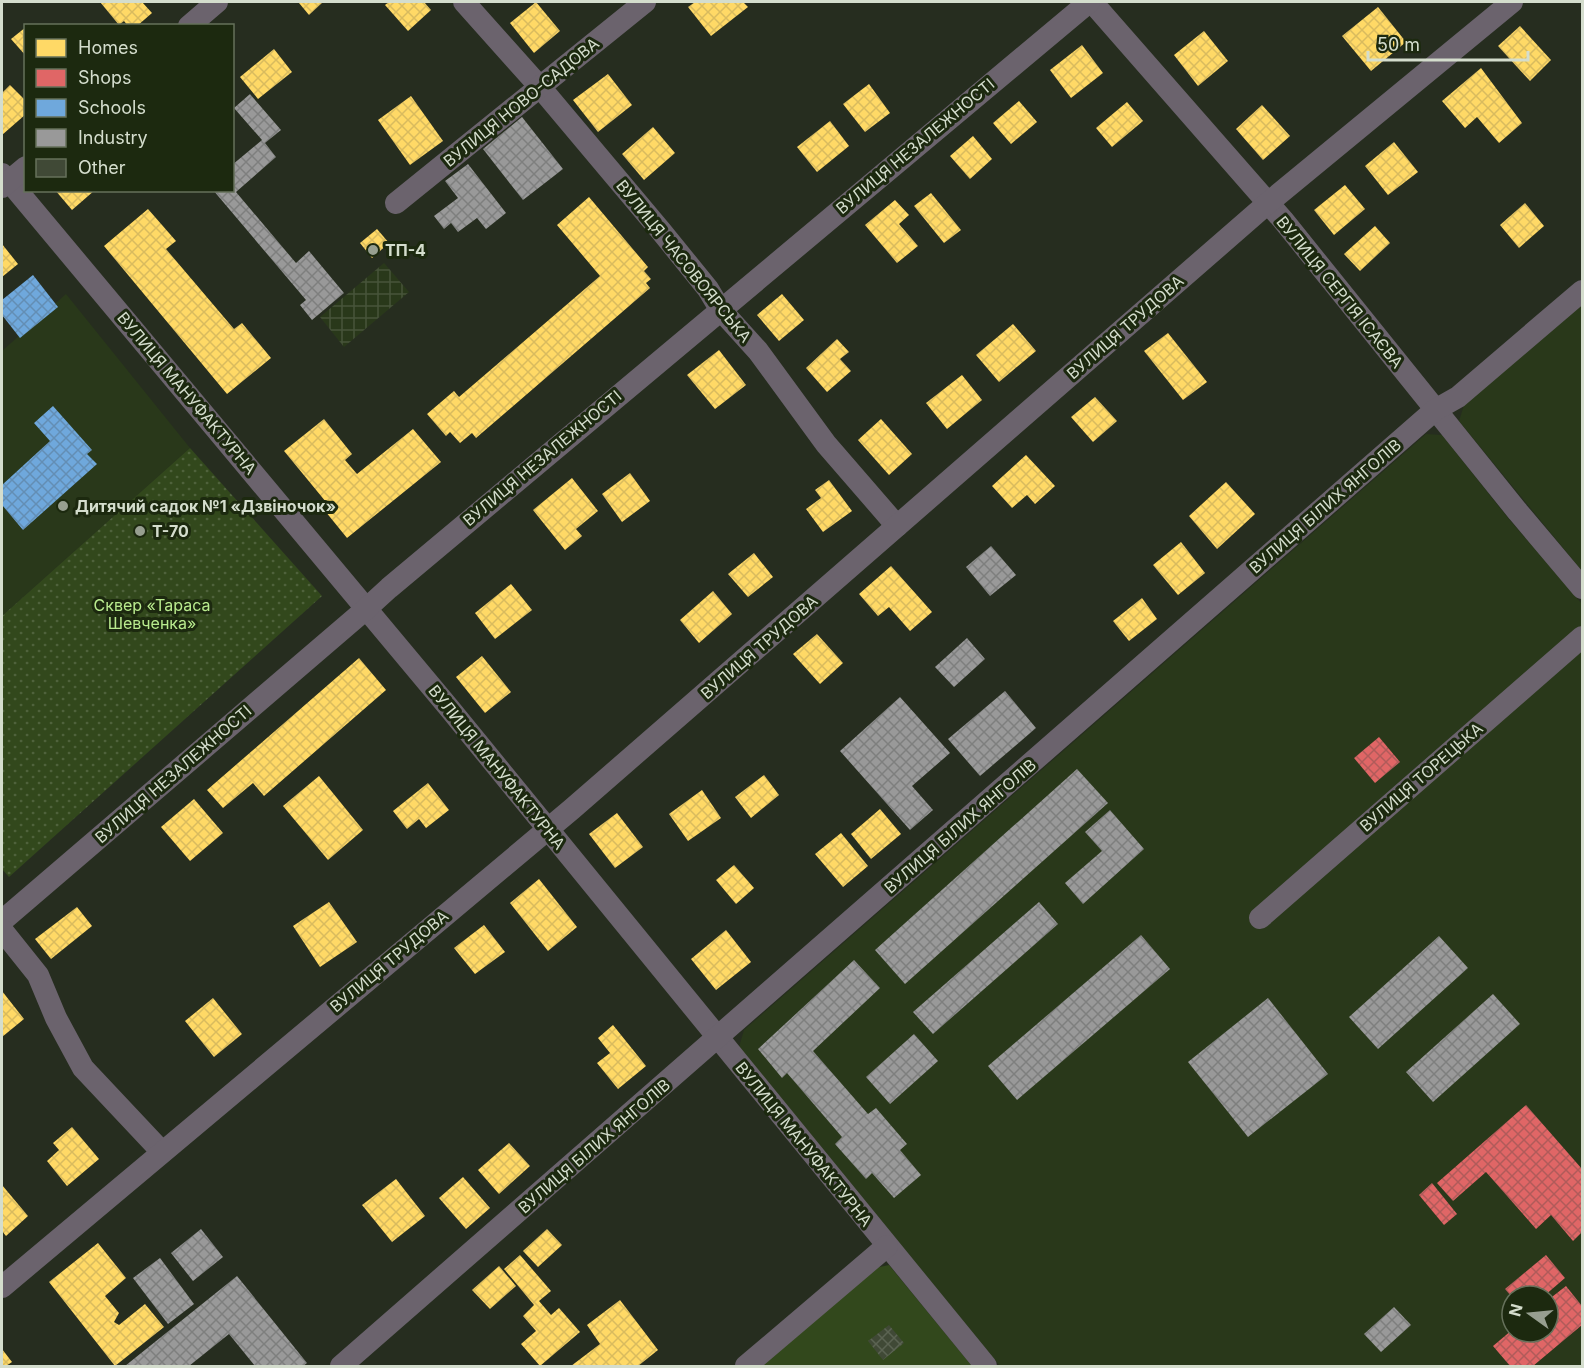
<svg xmlns="http://www.w3.org/2000/svg" width="1584" height="1368" font-family="Inter,sans-serif">
	<style>
		.built { fill: #29381a; fill-rule: evenodd }
		.industrial { fill: url(#industrial-grid) }
		.grass { fill: #32481c }
		.park { fill: url(#park-dots) }
		.homes { fill: url(#homes-cross-hatch) }
		.shops { fill: url(#shops-cross-hatch) }
		.schools { fill: url(#schools-cross-hatch) }
		.industry { fill: url(#industry-cross-hatch) }
		.building { fill: url(#building-cross-hatch) }
		.lines { fill: none; stroke-linecap: round; stroke-linejoin: round }
		.minor { stroke: #6b636d; stroke-width: 22 }
		.poi-dot { fill: #979f90; stroke: #1c290f; stroke-width: 2 }
		.labels { text-anchor: middle; dominant-baseline: central; stroke-width: 6; stroke-linejoin: round; paint-order: stroke }
		.street-label { font-size: 16px; fill: #d4ddcd; stroke: #1c290f }
		.poi-label { font-size: 16px; font-weight: bold; fill: #d4ddcd; stroke: #1c290f; text-anchor: start }
		.park-label { font-size: 16px; fill: #b9eb8e; stroke: #1c290f }
	</style>
	<defs>
		<pattern id="industrial-grid" width="8" height="8" patternUnits="userSpaceOnUse" patternTransform="scale(1.5)"><rect width="8" height="8" fill="#29381a"/><path d="M0 4h8M4 0v8" fill="none" stroke="#47543a"/></pattern>
		<pattern id="park-dots" width="8" height="8" patternUnits="userSpaceOnUse" patternTransform="scale(1.5)"><rect width="8" height="8" fill="#32481c"/><path d="M2 2h.1M6 6h.1" fill="none" stroke="#4f623c" stroke-width="1.8" stroke-linecap="round"/></pattern>
		<pattern id="homes-cross-hatch" width="8" height="8" patternUnits="userSpaceOnUse" patternTransform="scale(1.5)"><rect width="8" height="8" fill="#ffd966"/><path d="M0 0l8 8M0 8l8-8" fill="none" stroke="#d9bb5e"/></pattern>
		<pattern id="shops-cross-hatch" width="8" height="8" patternUnits="userSpaceOnUse" patternTransform="scale(1.5)"><rect width="8" height="8" fill="#e06666"/><path d="M0 0l8 8M0 8l8-8" fill="none" stroke="#b05b5a"/></pattern>
		<pattern id="schools-cross-hatch" width="8" height="8" patternUnits="userSpaceOnUse" patternTransform="scale(1.5)"><rect width="8" height="8" fill="#6fa8dc"/><path d="M0 0l8 8M0 8l8-8" fill="none" stroke="#638eb4"/></pattern>
		<pattern id="industry-cross-hatch" width="8" height="8" patternUnits="userSpaceOnUse" patternTransform="scale(1.5)"><rect width="8" height="8" fill="#999"/><path d="M0 0l8 8M0 8l8-8" fill="none" stroke="#7e7f7e"/></pattern>
		<pattern id="building-cross-hatch" width="8" height="8" patternUnits="userSpaceOnUse" patternTransform="scale(1.5)"><rect width="8" height="8" fill="#404936"/><path d="M0 0l8 8M0 8l8-8" fill="none" stroke="#5b6352"/></pattern>
	</defs>
	<rect width="100%" height="100%" fill="#262d1f"/>
	<g class="built">
		<path d="M66 294 190 448 2 616V351Z"/>
		<path d="M1582 305V571L1459 421 1464 405Z"/>
		<path d="M1426 434 1442 435 1508 518 1582 604V1366H1000L739 1047 744 1030ZM1512 1296H1548V1332H1512Z"/>
	</g>
	<path class="industrial" d="M384 263 409 292 344 347 320 317Z"/>
	<path class="grass" d="M889 1265 972 1366H760L875 1268Z"/>
	<path class="park" d="M190 448 322 596 9 877 2 869V616Z"/>
	<g class="homes">
		<path d="M100 2H142L152 13 137 26H128L124 21 119 25Z"/>
		<path d="M301 2H323L309 15 299 3Z"/>
		<path d="M389 2H424L431 10 408 31 385 5Z"/>
		<path d="M536 2 560 31 534 53 510 23Z"/>
		<path d="M695 2H743L748 7 711 36 688 7Z"/>
		<path d="M1378 7 1406 42 1371 71 1342 36Z"/>
		<path d="M1520 26 1551 60 1530 81 1498 46Z"/>
		<path d="M26 27V56L11 39Z"/>
		<path d="M1204 31 1228 61 1198 86 1174 55Z"/>
		<path d="M1082 45 1103 73 1071 98 1050 70Z"/>
		<path d="M274 49 292 72 258 99 240 77Z"/>
		<path d="M1481 68 1522 123 1499 143 1477 117 1465 128 1442 101Z"/>
		<path d="M608 74 632 105 598 132 573 100Z"/>
		<path d="M869 84 890 113 865 132 843 104Z"/>
		<path d="M10 85 26 101V114L2 135V93Z"/>
		<path d="M411 96 443 141 410 165 378 120Z"/>
		<path d="M1019 101 1037 122 1011 144 993 123Z"/>
		<path d="M1127 102 1143 121 1112 147 1096 128Z"/>
		<path d="M1262 105 1290 136 1263 160 1236 129Z"/>
		<path d="M830 121 849 146 817 172 797 147Z"/>
		<path d="M653 127 675 153 644 180 622 154Z"/>
		<path d="M973 136 992 159 970 179 950 156Z"/>
		<path d="M1394 142 1418 172 1388 195 1365 166Z"/>
		<path d="M1345 185 1365 209 1334 235 1314 210Z"/>
		<path d="M55 190H95L72 210Z"/>
		<path d="M931 193 961 230 944 243 914 206Z"/>
		<path d="M589 197 648 267 644 271 651 279 646 283 650 288 476 438 472 433 460 443 450 432 446 436 427 414 454 391 459 397 600 276 557 225Z"/>
		<path d="M895 200 909 215 899 224 918 246 897 263 865 225Z"/>
		<path d="M1525 203 1544 226 1519 248 1500 225Z"/>
		<path d="M148 209 176 241 166 249 234 329 242 323 271 358 227 394 104 246Z"/>
		<path d="M1375 226 1390 243 1360 271 1344 254Z"/>
		<path d="M377 229 389 243 372 258 360 243Z"/>
		<path d="M2 244 18 264 2 277Z"/>
		<path d="M782 294 804 320 779 341 757 315Z"/>
		<path d="M1013 324 1036 351 999 382 976 355Z"/>
		<path d="M1168 333 1207 382 1183 400 1144 351Z"/>
		<path d="M837 339 849 352 840 359 851 371 827 392 806 368Z"/>
		<path d="M719 350 746 385 715 409 687 375Z"/>
		<path d="M962 375 982 400 947 429 926 403Z"/>
		<path d="M1095 397 1117 421 1093 442 1071 417Z"/>
		<path d="M324 419 352 454 345 460 357 474 413 429 441 462 347 538 321 506 326 502 284 451Z"/>
		<path d="M881 419 912 454 889 475 858 440Z"/>
		<path d="M1026 455 1055 486 1035 504 1027 495 1012 508 992 486Z"/>
		<path d="M630 473 650 501 622 522 602 494Z"/>
		<path d="M572 478 598 511 576 529 582 536 565 550 533 510Z"/>
		<path d="M829 480 852 511 823 532 806 509 821 498 815 490Z"/>
		<path d="M1226 482 1255 514 1217 549 1189 516Z"/>
		<path d="M1181 542 1205 573 1178 595 1153 565Z"/>
		<path d="M754 553 773 577 748 597 728 574Z"/>
		<path d="M891 566 932 612 910 631 889 607 878 616 859 594Z"/>
		<path d="M511 584 532 610 495 639 475 613Z"/>
		<path d="M713 591 732 614 699 643 680 620Z"/>
		<path d="M1142 598 1157 619 1129 641 1113 621Z"/>
		<path d="M817 634 843 663 820 684 793 654Z"/>
		<path d="M482 656 511 692 485 713 456 677Z"/>
		<path d="M359 658 386 690 264 796 253 783 223 808 207 790Z"/>
		<path d="M764 775 779 795 751 818 735 797Z"/>
		<path d="M319 776 363 830 328 860 283 806Z"/>
		<path d="M428 783 449 810 426 828 419 819 407 829 393 811Z"/>
		<path d="M702 790 721 818 688 841 669 814Z"/>
		<path d="M194 799 223 833 190 861 161 827Z"/>
		<path d="M880 809 901 834 871 859 851 834Z"/>
		<path d="M617 813 643 847 615 868 589 834Z"/>
		<path d="M841 833 868 866 843 887 815 854Z"/>
		<path d="M734 865 754 888 736 904 716 880Z"/>
		<path d="M539 879 577 927 548 951 510 903Z"/>
		<path d="M329 902 357 942 320 967 293 926Z"/>
		<path d="M77 907 92 926 51 959 35 939Z"/>
		<path d="M484 925 505 952 475 974 454 948Z"/>
		<path d="M726 930 751 962 716 990 691 959Z"/>
		<path d="M2 991 24 1019 2 1037Z"/>
		<path d="M213 998 242 1034 214 1057 185 1021Z"/>
		<path d="M613 1025 646 1066 618 1089 597 1063 610 1053 598 1038Z"/>
		<path d="M72 1127 99 1159 67 1186 47 1161 59 1150 53 1143Z"/>
		<path d="M509 1143 530 1166 499 1194 478 1170Z"/>
		<path d="M463 1177 490 1208 466 1229 439 1198Z"/>
		<path d="M396 1179 425 1216 392 1242 362 1205Z"/>
		<path d="M2 1185 28 1216 6 1236 2 1231Z"/>
		<path d="M547 1229 562 1245 538 1267 523 1251Z"/>
		<path d="M98 1243 126 1278 105 1296 119 1313 114 1322 119 1325 145 1304 164 1327 115 1366 49 1282Z"/>
		<path d="M520 1255 551 1291 539 1301 551 1315 559 1308 580 1332 540 1366 521 1344 536 1331 523 1316 534 1305 504 1269Z"/>
		<path d="M499 1266 516 1286 490 1309 472 1290Z"/>
		<path d="M620 1300 658 1350 638 1366H571L600 1344 587 1325Z"/>
		<path d="M2 1349 12 1362 6 1366H2Z"/>
	</g>
	<g class="shops">
		<path d="M1379 737 1400 762 1375 783 1354 758Z"/>
		<path d="M1526 1105 1582 1169V1232L1573 1241 1551 1215 1536 1229 1486 1172 1453 1201 1437 1183Z"/>
		<path d="M1432 1183 1457 1214 1444 1225 1419 1195Z"/>
		<path d="M1546 1255 1565 1278 1544 1296H1511L1505 1289Z"/>
		<path d="M1566 1286 1582 1306V1325L1533 1366H1510L1493 1346 1512 1330V1332H1548V1300Z"/>
	</g>
	<g class="schools">
		<path d="M33 275 58 307 20 338 2 315V300Z"/>
		<path d="M53 406 92 450 87 454 97 464 23 530 2 505V485L50 441 34 423Z"/>
	</g>
	<g class="industry">
		<path d="M250 94 281 130 265 143 276 157 236 192 296 263 309 251 344 293 312 320 300 305 306 300 213 190H232V165L262 140 234 108Z"/>
		<path d="M522 117 563 169 523 200 483 149Z"/>
		<path d="M468 164 506 213 486 229 477 218 458 232 451 223 444 229 434 216 458 198 445 181Z"/>
		<path d="M991 546 1016 575 990 596 966 567Z"/>
		<path d="M967 638 985 659 954 687 935 667Z"/>
		<path d="M1005 691 1036 728 980 776 948 739Z"/>
		<path d="M900 697 950 753 912 786 933 810 910 830 840 751Z"/>
		<path d="M1077 769 1108 803 905 984 875 950Z"/>
		<path d="M1110 810 1144 849 1083 904 1065 883 1102 851 1085 832Z"/>
		<path d="M1039 902 1058 924 933 1034 913 1012Z"/>
		<path d="M1141 935 1170 969 1017 1100 988 1066Z"/>
		<path d="M1439 936 1468 968 1378 1049 1349 1017Z"/>
		<path d="M854 960 880 988 813 1051 868 1114 876 1108 907 1144 900 1150 921 1175 894 1198 872 1173 866 1179 835 1144 842 1137 787 1073 782 1078 758 1049Z"/>
		<path d="M1493 994 1520 1024 1433 1102 1406 1072Z"/>
		<path d="M1268 998 1328 1074 1248 1137 1188 1062Z"/>
		<path d="M914 1034 938 1061 890 1104 866 1077Z"/>
		<path d="M201 1229 223 1257 193 1281 171 1253Z"/>
		<path d="M160 1258 194 1304 168 1324 133 1278Z"/>
		<path d="M237 1276 307 1363 303 1366H255L229 1334 189 1366H125Z"/>
		<path d="M1394 1307 1411 1325 1381 1352 1364 1334Z"/>
	</g>
	<path class="building" d="M889 1325 904 1343 883 1360 868 1341Z"/>
	<g class="lines">
		<g class="minor">
			<path d="M464 2 540 87 661 231 708 289 720 309 758 351 826 444 897 526"/>
			<path d="M1092 2 1283 220 1518 512 1582 588"/>
			<path d="M189 26 217 2"/>
			<path d="M2 174 9 181 450 709 986 1366"/>
			<path d="M2 187 26 167"/>
			<path d="M396 203 645 2"/>
			<path d="M1260 918 1582 637"/>
			<path d="M2 921 366 609 389 588 1089 2"/>
			<path d="M2 930 38 975 56 1018 83 1068 162 1152"/>
			<path d="M2 1287 572 809 1268 203 1512 2"/>
			<path d="M341 1366 1435 410 1458 397 1582 291"/>
			<path d="M746 1366 887 1246"/>
		</g>
	</g>
	<g class="poi-dot">
		<circle cx="373" cy="250" r="6"/>
		<circle cx="63" cy="506" r="6"/>
		<circle cx="140" cy="531" r="6"/>
	</g>
	<g class="labels">
		<g class="street-label">
			<text transform="translate(521 102) rotate(-39)">ВУЛИЦЯ НОВО-САДОВА</text>
			<text transform="translate(915 146) rotate(-40)">ВУЛИЦЯ НЕЗАЛЕЖНОСТІ</text>
			<text transform="translate(684 261) rotate(51)">ВУЛИЦЯ ЧАСОВОЯРСЬКА</text>
			<text transform="translate(1340 292) rotate(51)">ВУЛИЦЯ СЕРГІЯ ІСАЄВА</text>
			<text transform="translate(1125 327) rotate(-41)">ВУЛИЦЯ ТРУДОВА</text>
			<text transform="translate(187 393) rotate(50)">ВУЛИЦЯ МАНУФАКТУРНА</text>
			<text transform="translate(542 458) rotate(-40)">ВУЛИЦЯ НЕЗАЛЕЖНОСТІ</text>
			<text transform="translate(1325 506) rotate(-41)">ВУЛИЦЯ БІЛИХ ЯНГОЛІВ</text>
			<text transform="translate(759 647) rotate(-41)">ВУЛИЦЯ ТРУДОВА</text>
			<text transform="translate(497 767) rotate(51)">ВУЛИЦЯ МАНУФАКТУРНА</text>
			<text transform="translate(173 774) rotate(-41)">ВУЛИЦЯ НЕЗАЛЕЖНОСТІ</text>
			<text transform="translate(1421 777) rotate(-41)">ВУЛИЦЯ ТОРЕЦЬКА</text>
			<text transform="translate(960 826) rotate(-41)">ВУЛИЦЯ БІЛИХ ЯНГОЛІВ</text>
			<text transform="translate(389 961) rotate(-40)">ВУЛИЦЯ ТРУДОВА</text>
			<text transform="translate(804 1144) rotate(51)">ВУЛИЦЯ МАНУФАКТУРНА</text>
			<text transform="translate(594 1146) rotate(-41)">ВУЛИЦЯ БІЛИХ ЯНГОЛІВ</text>
		</g>
		<g class="poi-label">
			<text x="385" y="250">ТП-4</text>
			<text x="75" y="506">Дитячий садок №1 «Дзвіночок»</text>
			<text x="152" y="531">Т-70</text>
		</g>
		<g class="park-label">
			<text x="152" y="605">Сквер «Тараса<tspan x="152" dy="18">Шевченка»</tspan></text>
		</g>
	</g>
	<rect width="1584" height="1368" fill="none" stroke="#d4ddcd" stroke-width="6"/>
	<rect x="24" y="24" width="210" height="168" fill="#1c290f" stroke="#66715b" stroke-width="1.5"/>
	<rect x="36" y="39" width="30" height="18" fill="#ffd966" stroke="#66715b" stroke-width="1.5"/>
	<text x="78" y="54" font-size="18" fill="#d4ddcd">Homes</text>
	<rect x="36" y="69" width="30" height="18" fill="#e06666" stroke="#66715b" stroke-width="1.5"/>
	<text x="78" y="84" font-size="18" fill="#d4ddcd">Shops</text>
	<rect x="36" y="99" width="30" height="18" fill="#6fa8dc" stroke="#66715b" stroke-width="1.5"/>
	<text x="78" y="114" font-size="18" fill="#d4ddcd">Schools</text>
	<rect x="36" y="129" width="30" height="18" fill="#999999" stroke="#66715b" stroke-width="1.5"/>
	<text x="78" y="144" font-size="18" fill="#d4ddcd">Industry</text>
	<rect x="36" y="159" width="30" height="18" fill="#404936" stroke="#66715b" stroke-width="1.5"/>
	<text x="78" y="174" font-size="18" fill="#d4ddcd">Other</text>
	<g transform="translate(1530 1314) rotate(285)"><circle r="28" fill="#1c290f" stroke="#66715b" stroke-width="1.5"/>
	<path d="M0-4.5L10 22L0 15L-10 22Z" fill="#979f90"/>
	<text y="-9" font-size="16" font-weight="bold" text-anchor="middle" fill="#d4ddcd">N</text>
	</g>
	<path d="M1368 51v9h160v-9" fill="none" stroke="#d4ddcd" stroke-width="3"/>
	<text x="1377" y="51" font-size="18" fill="#d4ddcd" stroke="#1c290f" stroke-width="4.5" paint-order="stroke">50 m</text>
</svg>
